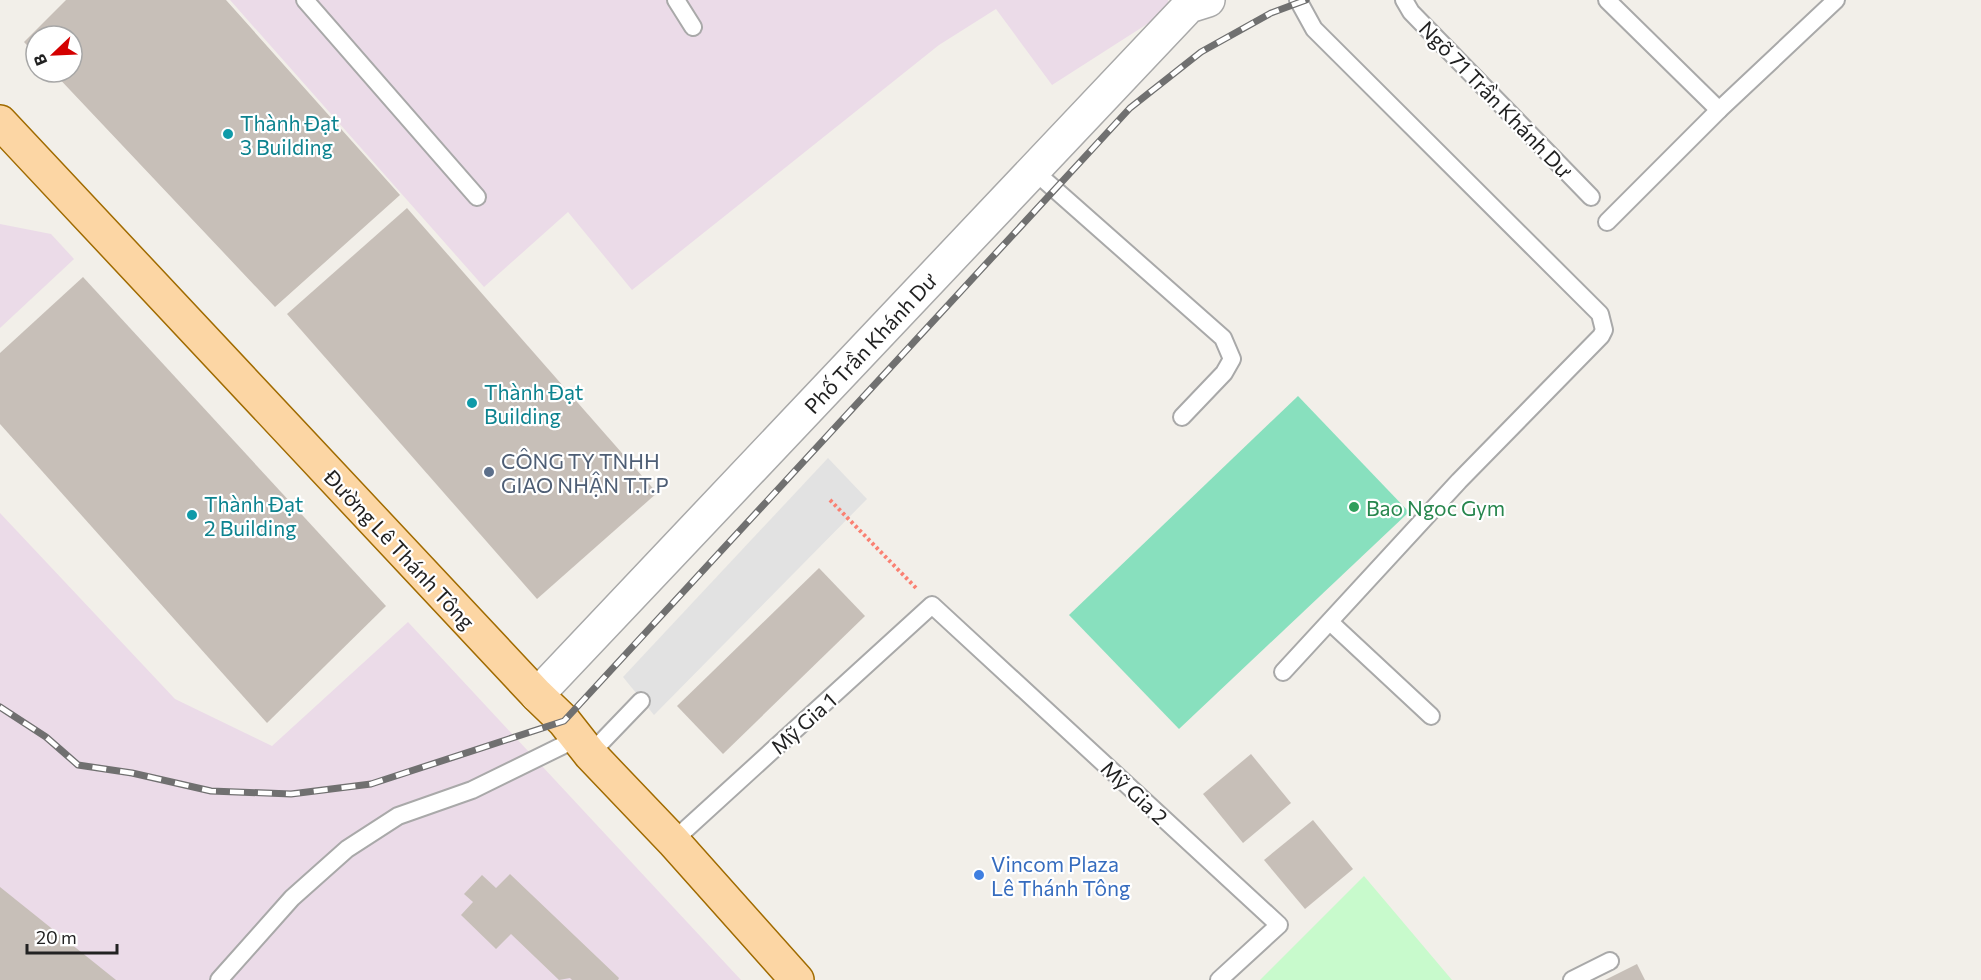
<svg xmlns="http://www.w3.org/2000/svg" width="1981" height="980" font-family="Commissioner,sans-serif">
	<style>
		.industrial { fill: #ebdbe8 }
		.park { fill: #c8facc }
		.pitch { fill: #88e0be }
		.parking { fill: #e2e2e2 }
		.building { fill: #c7bfb8 }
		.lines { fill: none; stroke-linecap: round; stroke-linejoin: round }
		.service-casing { stroke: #a9a9a9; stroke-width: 20 }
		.tertiary-casing { stroke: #a9a9a9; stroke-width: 36 }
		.primary-casing { stroke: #a06b00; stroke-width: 36 }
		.path { stroke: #fa8072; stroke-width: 4; stroke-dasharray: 3 3; stroke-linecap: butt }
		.service { stroke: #fff; stroke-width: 16 }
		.tertiary { stroke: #fff; stroke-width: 33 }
		.primary { stroke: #fcd6a4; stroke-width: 33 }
		.rail-casing { stroke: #707070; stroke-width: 7 }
		.rail { stroke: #fff; stroke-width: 4.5; stroke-dasharray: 14; stroke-linecap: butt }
		.culture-dot { fill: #0f9aa8; stroke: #fff; stroke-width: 2 }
		.service-dot { fill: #5c6f8a; stroke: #fff; stroke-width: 2 }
		.leisure-dot { fill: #2e9e5b; stroke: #fff; stroke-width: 2 }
		.shop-dot { fill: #3f7fe0; stroke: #fff; stroke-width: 2 }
		.labels { text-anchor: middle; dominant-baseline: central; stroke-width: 4.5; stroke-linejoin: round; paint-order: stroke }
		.street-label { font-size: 21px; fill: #222; stroke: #fff }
		.culture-label { font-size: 21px; fill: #0d838f; stroke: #fff; text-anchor: start }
		.service-label { font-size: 21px; fill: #4e5e75; stroke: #fff; text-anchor: start }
		.leisure-label { font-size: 21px; fill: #27864d; stroke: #fff; text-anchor: start }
		.shop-label { font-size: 21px; fill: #366cbe; stroke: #fff; text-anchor: start }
	</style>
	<rect width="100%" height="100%" fill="#f2efe9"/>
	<g class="industrial">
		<path d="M230 0H1168L1169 10 1052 85 996 9 939 45 632 290 568 212 484 287Z"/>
		<path d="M0 224 51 234 74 259 0 328Z"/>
		<path d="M0 513 175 699 272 746 408 622 741 980H0Z"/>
	</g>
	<path class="park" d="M1364 876 1452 980H1260Z"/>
	<path class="pitch" d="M1298 396 1409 512 1179 729 1069 615Z"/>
	<path class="parking" d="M828 458 867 499 654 715 623 677Z"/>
	<g class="building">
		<path d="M66 0H226L400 195 275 307 53 72H72V36H36V55L24 42Z"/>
		<path d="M407 208 657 493 537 599 287 314Z"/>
		<path d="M83 277 386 606 267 723 0 424V353Z"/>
		<path d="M819 568 865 616 723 754 677 706Z"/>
		<path d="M1251 754 1291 803 1243 843 1203 794Z"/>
		<path d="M1313 820 1353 869 1305 909 1264 860Z"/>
		<path d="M510 874 619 978 618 980H572L570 978 559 980 511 934 496 949 461 915 473 902 464 894 482 875 496 888Z"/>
		<path d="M0 887 116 980H0Z"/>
		<path d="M1637 964 1645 980H1605Z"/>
	</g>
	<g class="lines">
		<defs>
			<g id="service">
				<path d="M305 0 477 197"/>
				<path d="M676 0 693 27"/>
				<path d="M1404 0 1411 12 1591 197"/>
				<path d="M1607 0 1719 110"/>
				<path d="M1033 170 1223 338 1232 359 1224 373 1182 417"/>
				<path d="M1607 222 1719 110 1836 0"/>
				<path d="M1330 622 1431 716"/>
				<path d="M1283 672 1459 481 1601 336 1604 330 1600 314 1314 29 1298 0"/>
				<path d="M590 754 641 701"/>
				<path d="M673 841 932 605 1279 925 1219 980"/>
				<path d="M219 980 292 898 347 849 398 816 472 790 578 738"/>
				<path d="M1572 980 1610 961"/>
			</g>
			<path id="tertiary" d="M537 695 1189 6 1208 0"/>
			<path id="primary" d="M0 122 537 695 564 721 590 754 673 841 797 980"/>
		</defs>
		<use href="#service" class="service-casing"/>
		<use href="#tertiary" class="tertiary-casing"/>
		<use href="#primary" class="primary-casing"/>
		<path class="path" d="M830 500 917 589"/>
		<use href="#service" class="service"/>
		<use href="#tertiary" class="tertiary"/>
		<use href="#primary" class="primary"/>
		<defs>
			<path id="rail" d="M0 707 46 737 78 765 132 773 211 791 291 794 371 784 564 721 1130 108 1201 52 1271 13 1306 0"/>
		</defs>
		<use href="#rail" class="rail-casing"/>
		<use href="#rail" class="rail"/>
	</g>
	<g class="culture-dot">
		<circle cx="228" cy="134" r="6"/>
		<circle cx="472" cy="403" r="6"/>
		<circle cx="192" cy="515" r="6"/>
	</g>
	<circle class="service-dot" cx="489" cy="472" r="6"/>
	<circle class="leisure-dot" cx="1354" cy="507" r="6"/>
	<circle class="shop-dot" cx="979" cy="875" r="6"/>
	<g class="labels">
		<g class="street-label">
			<text transform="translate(1496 99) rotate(46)">Ngõ 71 Trần Khánh Dư</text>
			<text transform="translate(870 343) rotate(-47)">Phố Trần Khánh Dư</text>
			<text transform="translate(400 549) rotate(47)">Đường Lê Thánh Tông</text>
			<text transform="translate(803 723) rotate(-42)">Mỹ Gia 1</text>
			<text transform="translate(1135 792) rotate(43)">Mỹ Gia 2</text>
		</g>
		<g class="culture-label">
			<text x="240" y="122">Thành Đạt<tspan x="240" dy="24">3 Building</tspan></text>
			<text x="484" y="391">Thành Đạt<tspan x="484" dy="24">Building</tspan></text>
			<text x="204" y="503">Thành Đạt<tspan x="204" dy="24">2 Building</tspan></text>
		</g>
		<g class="service-label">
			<text x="501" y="460">CÔNG TY TNHH<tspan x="501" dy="24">GIAO NHẬN T.T.P</tspan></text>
		</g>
		<g class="leisure-label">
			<text x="1366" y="507">Bao Ngoc Gym</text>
		</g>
		<g class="shop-label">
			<text x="991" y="863">Vincom Plaza<tspan x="991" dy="24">Lê Thánh Tông</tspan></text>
		</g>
	</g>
	<g transform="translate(54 54) rotate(247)"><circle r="28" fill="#ffffff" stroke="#a7a7a7" stroke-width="1.5"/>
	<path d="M0-4.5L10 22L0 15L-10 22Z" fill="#d40000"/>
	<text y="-9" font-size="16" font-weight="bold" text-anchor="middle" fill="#222222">B</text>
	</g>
	<path d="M27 944v9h90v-9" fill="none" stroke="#222222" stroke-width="3"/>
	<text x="36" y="944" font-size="18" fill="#222222" stroke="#ffffff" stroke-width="4.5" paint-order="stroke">20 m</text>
</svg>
